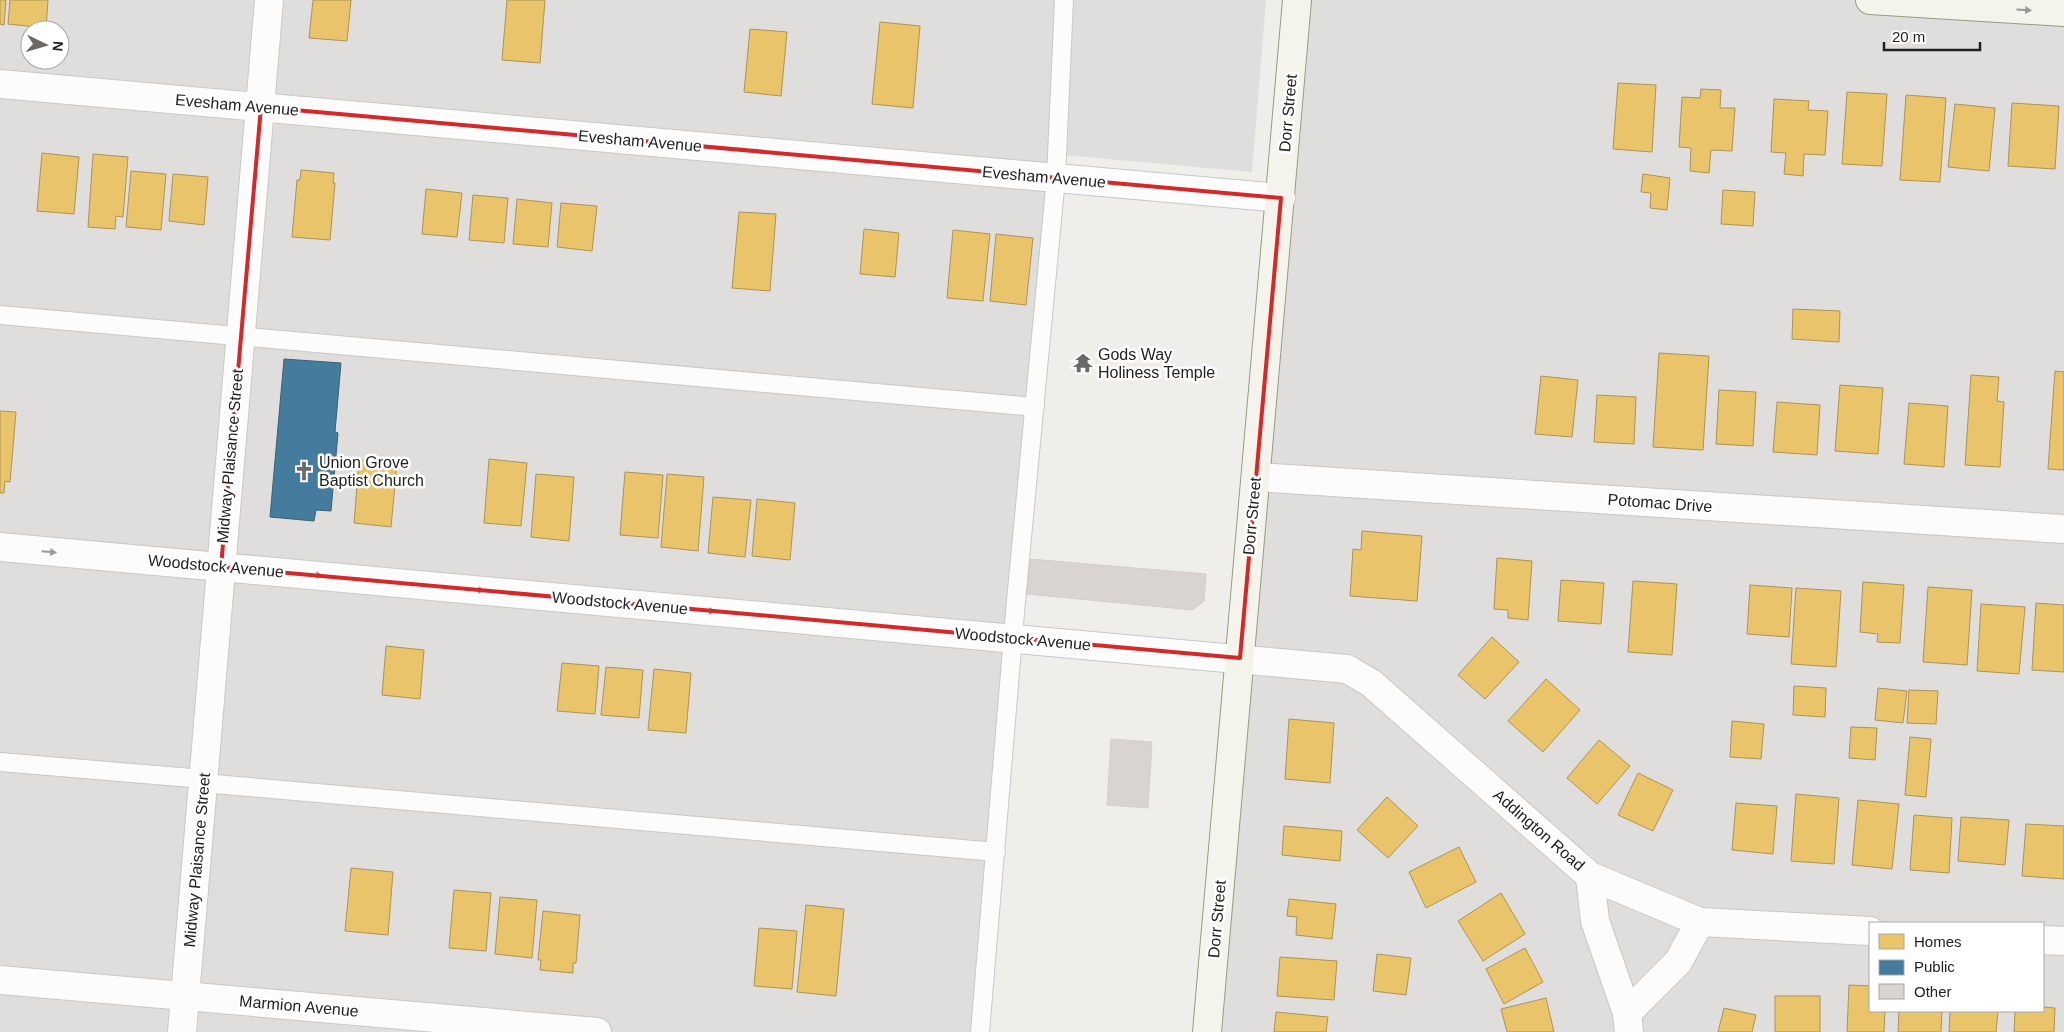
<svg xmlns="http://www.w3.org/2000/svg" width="2064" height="1032" font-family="Helvetica,sans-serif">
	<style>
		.residential { fill: #dfdedc; fill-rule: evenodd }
		.homes { fill: #e9c46a; stroke: #ad9354 }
		.public { fill: #457b9d; stroke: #3a6078 }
		.building { fill: #d7d4d2; stroke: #d3d0cc }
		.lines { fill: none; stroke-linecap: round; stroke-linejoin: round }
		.lane-casing { stroke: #c9c8c7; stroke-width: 20 }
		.street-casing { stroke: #c9c8c7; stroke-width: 30 }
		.secondary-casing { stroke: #999a82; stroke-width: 30 }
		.lane { stroke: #fdfcfc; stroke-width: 18 }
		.street { stroke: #fdfcfc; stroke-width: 28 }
		.secondary { stroke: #f4f4ed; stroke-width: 28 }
		.oneway { fill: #969692 }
		.oneway2 { fill: #9a9a9a }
		.marked { fill: none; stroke: #d62828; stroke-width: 4; stroke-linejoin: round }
		.labels { text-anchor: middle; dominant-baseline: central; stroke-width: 5; stroke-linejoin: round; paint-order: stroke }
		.street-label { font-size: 16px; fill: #222; stroke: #fff }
		.poi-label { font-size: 16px; fill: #222; stroke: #fff; text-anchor: start }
	</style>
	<rect width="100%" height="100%" fill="#f0eeeb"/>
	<g class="residential">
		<path d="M0 0H1266L1252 172 1052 154 978 1032H0ZM30 30H60V60H30Z"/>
		<path d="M1297 0H1870L2064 12V1032H1207ZM1870 923H2043V1011H1870Z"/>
	</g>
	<g class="homes">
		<path d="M0 0H6L4 25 0 24Z"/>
		<path d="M10 0H48L46 28 8 24Z"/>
		<path d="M313 0H351L347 41 309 38Z"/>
		<path d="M507 0H545L540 63 502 60Z"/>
		<path d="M880 22 920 26 913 108 872 104Z"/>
		<path d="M750 29 787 32 781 96 744 92Z"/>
		<path d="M1618 83 1656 85 1652 152 1613 149Z"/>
		<path d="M1701 89 1721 90 1720 108H1735L1732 151 1711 150 1709 173 1690 171 1691 148 1679 147 1682 97 1700 98Z"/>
		<path d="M1847 92 1887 94 1882 166 1842 164Z"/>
		<path d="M1906 95 1946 98 1940 182 1900 180Z"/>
		<path d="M1774 99 1809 101 1808 110 1828 111 1825 155 1804 154 1803 176 1784 174 1786 153 1771 152Z"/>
		<path d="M2012 103 2059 106 2055 169 2008 166Z"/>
		<path d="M1955 104 1995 108 1989 171 1948 167Z"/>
		<path d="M42 153 79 157 74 214 37 211Z"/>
		<path d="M93 154 128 157 123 217 116 216 115 229 88 227Z"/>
		<path d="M301 170 334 173 333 183H335L330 240 292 237 297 180H300Z"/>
		<path d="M131 171 166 174 161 230 126 227Z"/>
		<path d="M173 174 208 177 204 225 169 221Z"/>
		<path d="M1643 174 1670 178 1667 210 1650 208 1651 193 1641 192Z"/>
		<path d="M426 189 462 193 457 237 422 234Z"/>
		<path d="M1723 190 1755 192 1753 226 1721 224Z"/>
		<path d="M473 195 508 198 504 243 469 240Z"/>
		<path d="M517 199 552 203 548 247 513 244Z"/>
		<path d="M561 203 597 206 592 251 557 247Z"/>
		<path d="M739 212 776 214 770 291 732 288Z"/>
		<path d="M864 229 899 233 895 277 860 274Z"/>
		<path d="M953 230 990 234 983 301 947 298Z"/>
		<path d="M996 234 1033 238 1026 305 990 301Z"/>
		<path d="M1793 309 1840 311 1839 342 1792 339Z"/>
		<path d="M1659 353 1709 356 1703 450 1653 447Z"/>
		<path d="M2055 371 2064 372V470L2048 469Z"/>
		<path d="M1971 375 1999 377 1997 401 2004 402 2000 467 1965 465Z"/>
		<path d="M1541 376 1578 380 1572 437 1535 434Z"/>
		<path d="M1840 385 1883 388 1878 454 1835 451Z"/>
		<path d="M1719 390 1756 392 1753 446 1716 444Z"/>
		<path d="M1597 395 1636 397 1634 444 1594 442Z"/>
		<path d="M1777 402 1820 405 1817 455 1773 452Z"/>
		<path d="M1909 403 1948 406 1944 467 1904 464Z"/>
		<path d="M0 411 16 412 10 482 5 481 4 493H0Z"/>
		<path d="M489 459 527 463 521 526 484 523Z"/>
		<path d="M359 460 397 463 391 527 354 523Z"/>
		<path d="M625 472 663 475 658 538 620 535Z"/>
		<path d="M536 474 574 477 569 541 531 537Z"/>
		<path d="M667 474 704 477 698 551 661 547Z"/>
		<path d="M713 497 751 500 745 557 708 553Z"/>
		<path d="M757 499 795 503 790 560 752 556Z"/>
		<path d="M1362 531 1422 536 1417 601 1350 596 1353 549 1361 550Z"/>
		<path d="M1497 558 1532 561 1528 620 1508 618V610L1494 609Z"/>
		<path d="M1561 580 1604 583 1601 624 1558 621Z"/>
		<path d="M1633 581 1677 584 1672 655 1628 652Z"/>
		<path d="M1863 582 1904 585 1900 643 1877 642 1878 634 1860 632Z"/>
		<path d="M1750 585 1792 588 1789 637 1747 634Z"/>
		<path d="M1928 587 1972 590 1967 665 1923 662Z"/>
		<path d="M1796 588 1841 591 1836 667 1791 664Z"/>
		<path d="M2036 603 2064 605V672L2032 670Z"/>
		<path d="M1981 604 2025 607 2019 674 1977 671Z"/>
		<path d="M1492 637 1519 662 1485 699 1458 675Z"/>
		<path d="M386 646 424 650 420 699 382 695Z"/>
		<path d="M562 663 599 666 595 714 557 711Z"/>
		<path d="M606 667 643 670 639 718 601 715Z"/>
		<path d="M654 669 691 673 686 733 648 730Z"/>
		<path d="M1546 679 1580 710 1543 752 1508 721Z"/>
		<path d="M1794 686 1826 688 1825 717 1793 715Z"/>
		<path d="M1878 688 1907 691 1903 723 1875 720Z"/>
		<path d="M1909 690 1938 691 1936 724 1907 723Z"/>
		<path d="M1289 719 1334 723 1330 783 1285 779Z"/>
		<path d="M1732 721 1764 724 1761 759 1730 757Z"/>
		<path d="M1851 727 1877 728 1875 760 1849 758Z"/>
		<path d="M1910 737 1931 739 1926 797 1905 795Z"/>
		<path d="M1599 740 1630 766 1597 804 1567 778Z"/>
		<path d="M1638 773 1673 790 1653 831 1618 815Z"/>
		<path d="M1796 794 1839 798 1834 864 1791 861Z"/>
		<path d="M1387 797 1418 826 1388 858 1357 830Z"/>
		<path d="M1858 800 1899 804 1892 869 1852 865Z"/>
		<path d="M1736 803 1777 806 1773 854 1732 850Z"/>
		<path d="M1914 815 1952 818 1949 873 1910 870Z"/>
		<path d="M1961 817 2009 820 2005 865 1958 861Z"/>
		<path d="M2026 824 2064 826V879L2022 876Z"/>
		<path d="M1284 826 1342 831 1340 861 1282 855Z"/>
		<path d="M1459 847 1476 882 1426 908 1409 872Z"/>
		<path d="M351 868 393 872 388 935 345 931Z"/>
		<path d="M454 890 491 893 486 951 449 948Z"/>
		<path d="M1501 893 1525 934 1483 961 1458 921Z"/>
		<path d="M500 897 537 900 532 958 495 954Z"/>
		<path d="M1289 899 1336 904 1332 939 1296 935 1297 917 1287 916Z"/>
		<path d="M806 905 844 909 836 996 797 992Z"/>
		<path d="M543 911 580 915 576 963H573V973L540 970 541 960H538Z"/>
		<path d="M759 928 797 931 792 989 754 986Z"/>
		<path d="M1525 948 1543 982 1504 1004 1486 969Z"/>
		<path d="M1377 954 1411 958 1406 995 1373 991Z"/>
		<path d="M1280 957 1337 961 1334 1000 1277 996Z"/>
		<path d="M1849 985 1870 986V1011H1885L1884 1032H1847Z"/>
		<rect x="1775" y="996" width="45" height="36"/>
		<path d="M1546 998 1554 1032H1507L1501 1009Z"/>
		<path d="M2043 1007 2055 1008 2054 1032H2014L2015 1011H2043Z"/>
		<path d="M1724 1008 1756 1015 1752 1032H1718Z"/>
		<path d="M1899 1011H1942L1941 1032H1898Z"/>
		<path d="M1950 1011H1998L1996 1032H1949Z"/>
		<path d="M1276 1012 1328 1017 1326 1032H1274Z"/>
	</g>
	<path class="public" d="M284 359 341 363 335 432 338 433 331 511 316 510 314 521 270 517Z"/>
	<g class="building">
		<path d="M1030 559 1206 574 1204 601 1193 610 1026 594Z"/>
		<path d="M1111 739 1152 742 1148 808 1107 805Z"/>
	</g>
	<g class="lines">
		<defs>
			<g id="lane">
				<path d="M0 315 1035 407"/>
				<path d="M0 762 203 779"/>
				<path d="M203 783 996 852"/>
				<path d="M980 1032 1016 601 1056 178 1064 0"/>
			</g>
			<g id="street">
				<path d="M0 84 1281 198"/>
				<path d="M1256 477 2064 529"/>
				<path d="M0 547 1347 669 1371 683 1590 876 1700 922 1870 931"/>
				<path d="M1590 876 1595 921 1627 1013 1629 1032"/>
				<path d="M2043 940 2064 941"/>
				<path d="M0 980 597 1032"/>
				<path d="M1627 1013 1678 962 1700 922"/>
				<path d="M182 1032 269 0"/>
			</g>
			<g id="secondary">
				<path d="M1870 0 2064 12"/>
				<path d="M1207 1032 1297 0"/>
			</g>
		</defs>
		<use href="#lane" class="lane-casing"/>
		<use href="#street" class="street-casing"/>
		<use href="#secondary" class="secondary-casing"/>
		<use href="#lane" class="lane"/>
		<use href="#street" class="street"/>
		<use href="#secondary" class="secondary"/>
	</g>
	<defs><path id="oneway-solid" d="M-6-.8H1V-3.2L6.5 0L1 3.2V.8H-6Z" transform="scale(1.25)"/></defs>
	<use class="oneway" href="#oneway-solid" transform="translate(2024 10) rotate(4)"/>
	<g class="oneway2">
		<use href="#oneway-solid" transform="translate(49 552) rotate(5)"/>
		<use href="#oneway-solid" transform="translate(315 575) rotate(5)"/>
		<use href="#oneway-solid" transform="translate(477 590) rotate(5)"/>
		<use href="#oneway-solid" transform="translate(708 611) rotate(5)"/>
	</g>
	<path class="marked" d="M261 107 1281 198 1240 658 221 567Z"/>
	<defs>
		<symbol id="temple-bare" viewBox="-9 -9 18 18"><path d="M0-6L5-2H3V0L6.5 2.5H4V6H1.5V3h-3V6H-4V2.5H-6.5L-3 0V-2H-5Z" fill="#6a6968" stroke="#fff" stroke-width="2.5" paint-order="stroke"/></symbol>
		<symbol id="church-bare" viewBox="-9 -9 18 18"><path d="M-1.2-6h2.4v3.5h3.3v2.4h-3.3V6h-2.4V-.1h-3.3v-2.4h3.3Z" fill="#6a6968" stroke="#fff" stroke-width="2.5" paint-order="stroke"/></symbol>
	</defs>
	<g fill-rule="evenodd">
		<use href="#temple-bare" x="1069" y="349" width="28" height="28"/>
		<use href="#church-bare" x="290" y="457" width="28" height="28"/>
	</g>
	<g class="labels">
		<g class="street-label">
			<text transform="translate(237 105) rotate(5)">Evesham Avenue</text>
			<text transform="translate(1288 113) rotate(-85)">Dorr Street</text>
			<text transform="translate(640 141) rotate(5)">Evesham Avenue</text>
			<text transform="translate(1044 177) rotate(5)">Evesham Avenue</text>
			<text transform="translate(230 456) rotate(-85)">Midway Plaisance Street</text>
			<text transform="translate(1660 503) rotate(4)">Potomac Drive</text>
			<text transform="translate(1252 516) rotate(-85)">Dorr Street</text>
			<text transform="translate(216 566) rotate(5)">Woodstock Avenue</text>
			<text transform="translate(620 603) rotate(5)">Woodstock Avenue</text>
			<text transform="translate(1023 639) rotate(5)">Woodstock Avenue</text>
			<text transform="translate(1539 830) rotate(41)">Addington Road</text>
			<text transform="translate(197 860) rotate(-85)">Midway Plaisance Street</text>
			<text transform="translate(1217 919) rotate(-85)">Dorr Street</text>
			<text transform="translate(299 1006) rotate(5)">Marmion Avenue</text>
		</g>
		<g class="poi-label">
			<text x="1098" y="354">Gods Way<tspan x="1098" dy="18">Holiness Temple</tspan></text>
			<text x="319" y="462">Union Grove<tspan x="319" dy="18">Baptist Church</tspan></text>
		</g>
	</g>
	<rect x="1869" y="922" width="175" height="90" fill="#ffffff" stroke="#a7a7a7"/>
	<rect x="1879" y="934" width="25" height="15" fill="#e9c46a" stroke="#a7a7a7"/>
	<text x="1914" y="947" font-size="15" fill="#222222">Homes</text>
	<rect x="1879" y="960" width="25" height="15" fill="#457b9d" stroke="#a7a7a7"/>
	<text x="1914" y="972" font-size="15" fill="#222222">Public</text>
	<rect x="1879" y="984" width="25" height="15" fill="#d7d4d2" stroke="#a7a7a7"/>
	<text x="1914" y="997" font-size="15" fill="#222222">Other</text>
	<g transform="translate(45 45) rotate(95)"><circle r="24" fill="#ffffff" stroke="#a7a7a7"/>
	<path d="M0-4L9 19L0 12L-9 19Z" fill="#6a6968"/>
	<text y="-8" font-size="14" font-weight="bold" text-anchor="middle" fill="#222222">N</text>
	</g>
	<path d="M1884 42v8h96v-8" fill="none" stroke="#222222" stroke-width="2.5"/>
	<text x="1892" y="42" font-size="15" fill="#222222" stroke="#ffffff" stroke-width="4" paint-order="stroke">20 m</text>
</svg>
